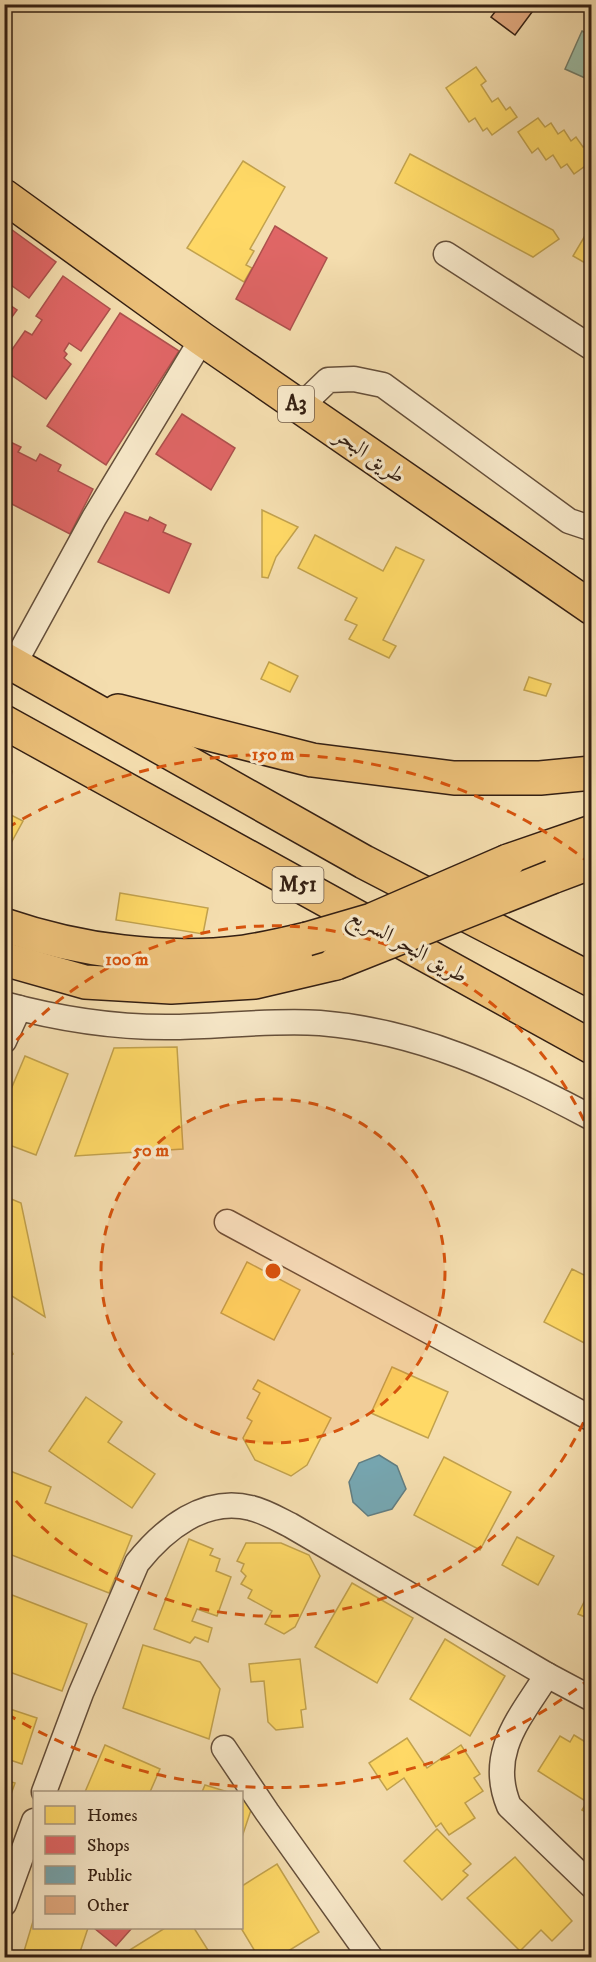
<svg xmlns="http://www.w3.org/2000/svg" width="596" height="1962" font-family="'IM FELL DW Pica',Amiri,serif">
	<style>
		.water { fill: #9cbda6; stroke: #737e6b; stroke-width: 1.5 }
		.homes { fill: #ffd966; stroke: #c2a24d; stroke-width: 1.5 }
		.shops { fill: #e06666; stroke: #ad514d; stroke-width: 1.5 }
		.public { fill: #76a5af; stroke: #627d80; stroke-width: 1.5 }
		.building { fill: #e2aa80; stroke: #352013; stroke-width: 1.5 }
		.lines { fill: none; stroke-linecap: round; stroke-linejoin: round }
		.minor-casing { stroke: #654f3a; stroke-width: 27 }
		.highway-casing { stroke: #352013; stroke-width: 36 }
		.minor { stroke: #f8e9ca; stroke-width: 24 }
		.highway { stroke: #eabe77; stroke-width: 33 }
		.highway-bridge-casing { stroke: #352013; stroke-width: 36; stroke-linecap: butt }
		.highway-bridge { stroke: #eabe77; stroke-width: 33 }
		.ring { fill: none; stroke: #d6530d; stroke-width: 3; stroke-dasharray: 10 8 }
		.labels { text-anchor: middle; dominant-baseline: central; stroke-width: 6; stroke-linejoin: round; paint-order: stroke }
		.shield { fill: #f8e9ca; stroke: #705c4a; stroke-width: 1.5 }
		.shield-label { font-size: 21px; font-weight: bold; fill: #352013 }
		.street-label { font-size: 22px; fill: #352013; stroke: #f8e9ca }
		.centre { fill: #d6530d; stroke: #f8e9ca; stroke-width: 3 }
		.ring-label { font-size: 18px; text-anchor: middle; font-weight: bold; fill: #d6530d; stroke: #f8e9ca; stroke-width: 6; stroke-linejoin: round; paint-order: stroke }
	</style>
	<rect width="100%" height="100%" fill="#f4ddae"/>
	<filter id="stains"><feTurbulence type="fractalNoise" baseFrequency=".00333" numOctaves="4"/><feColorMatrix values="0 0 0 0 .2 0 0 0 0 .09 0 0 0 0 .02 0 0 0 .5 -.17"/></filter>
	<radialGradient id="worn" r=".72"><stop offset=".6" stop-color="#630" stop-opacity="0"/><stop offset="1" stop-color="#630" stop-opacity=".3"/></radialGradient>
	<path class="water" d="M582 31 591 36V64L585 78 565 69Z"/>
	<g class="homes">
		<path d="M476 67 486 81 481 85 492 102 498 98 506 110 510 107 517 117 492 135 487 128 483 131 475 118 469 122 446 88Z"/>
		<path d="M538 118 545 127 551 123 558 134 564 130 571 141 576 137 583 147 589 143 592 146V161L574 174 567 164 561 168 553 155 546 160 538 148 532 153 518 132Z"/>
		<path d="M410 154 553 230 559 239 533 257 395 183Z"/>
		<path d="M243 161 285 187 250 249 254 251 246 265 252 268 244 282 187 248Z"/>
		<path d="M586 234 592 237V267L573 256Z"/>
		<path d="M262 510 298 527 276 557 268 578 262 577Z"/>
		<path d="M315 535 383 571 396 547 424 560 383 640 396 646 389 658 349 639 357 625 345 620 357 598 298 568Z"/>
		<path d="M269 662 298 676 290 692 261 679Z"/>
		<path d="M529 677 551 684 546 696 524 690Z"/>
		<path d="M4 767 12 771 5 812 23 821 4 856Z"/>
		<path d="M120 893 208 908 203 934 116 920Z"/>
		<path d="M177 1047 183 1149 75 1156 114 1048Z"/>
		<path d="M25 1056 68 1074 36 1155 4 1143V1106Z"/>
		<path d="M4 1196 21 1203 45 1317 4 1291Z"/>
		<path d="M247 1262 300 1290 274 1340 221 1313Z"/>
		<path d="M572 1269 592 1279V1347L544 1322Z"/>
		<path d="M4 1335 13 1354 4 1361Z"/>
		<path d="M392 1367 448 1392 428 1438 371 1413Z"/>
		<path d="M258 1380 331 1418 307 1465 291 1476 255 1460 243 1438 252 1421 247 1418 260 1393 253 1389Z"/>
		<path d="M86 1397 122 1422 108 1442 155 1474 132 1508 49 1451Z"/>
		<path d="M444 1457 511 1492 480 1550 414 1515Z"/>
		<path d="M5 1469 51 1487 45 1503 132 1536 109 1593 4 1552Z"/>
		<path d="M517 1537 554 1556 538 1585 502 1565Z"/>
		<path d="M189 1539 213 1549 210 1555 220 1559 216 1571 231 1577 217 1616 197 1609 192 1621 212 1628 208 1642 195 1637 190 1643 154 1629Z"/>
		<path d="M246 1543H281L309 1555 320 1576 295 1627 284 1634 265 1624 272 1611 248 1598 252 1590 241 1584 246 1576 241 1571 244 1564 237 1561Z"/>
		<path d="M352 1583 413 1618 377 1683 315 1647Z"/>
		<path d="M592 1586V1620L578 1614Z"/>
		<path d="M12 1595 87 1624 62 1691 4 1670V1616Z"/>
		<path d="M445 1639 505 1676 470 1736 410 1699Z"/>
		<path d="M143 1645 200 1662 220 1689 209 1739 123 1708Z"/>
		<path d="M300 1659 306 1709 301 1710 303 1727 276 1730 268 1722 264 1681 251 1682 249 1664Z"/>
		<path d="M4 1707 37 1718 22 1764 4 1758Z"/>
		<path d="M574 1735 592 1746V1816L582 1810 587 1802 538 1771 560 1736 570 1742Z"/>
		<path d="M407 1738 427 1768 461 1745 480 1774 474 1778 483 1791 465 1803 475 1818 449 1835 441 1823 436 1827 404 1778 387 1790 369 1763Z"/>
		<path d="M105 1745 160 1769 150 1792H85Z"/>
		<path d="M4 1780 15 1783 4 1814Z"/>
		<path d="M205 1785 228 1792H202Z"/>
		<path d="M242 1797 254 1801 242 1837Z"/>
		<path d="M437 1829 471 1864 463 1871 468 1875 442 1900 404 1861Z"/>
		<path d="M515 1857 572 1921 552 1941 541 1930 520 1951 467 1898Z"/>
		<path d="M277 1864 319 1932 277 1958H259L241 1928 242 1886Z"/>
		<path d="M34 1918V1928H88L78 1958H22Z"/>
		<path d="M165 1928H194L213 1958H121L120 1956Z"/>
	</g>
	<g class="shops">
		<path d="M4 224 56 262 29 298 4 280Z"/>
		<path d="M275 226 327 258 290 330 236 299Z"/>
		<path d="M63 276 110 309 81 351 69 343 64 351 67 354 64 358 71 364 46 399 4 370V361L25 331 32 335 42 320 36 316Z"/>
		<path d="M4 301 17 310 4 328Z"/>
		<path d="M120 313 179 351 106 465 47 426Z"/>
		<path d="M182 414 235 448 211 490 156 454Z"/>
		<path d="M4 439 21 447 18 452 36 461 40 454 61 465 58 471 93 489 70 534 4 500Z"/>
		<path d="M125 512 148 521 150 517 166 525 163 532 191 544 169 593 98 562Z"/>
		<path d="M94 1928H132L116 1946Z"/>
	</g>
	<path class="public" d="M379 1455 397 1466 406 1489 392 1509 368 1516 353 1502 349 1482 359 1463Z"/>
	<path class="building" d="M501 4H538L515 35 491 17Z"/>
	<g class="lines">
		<defs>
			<g id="minor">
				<path d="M446 254 592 348"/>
				<path d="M300 407 328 380 354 379 383 385 569 521 587 527 592 526"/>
				<path d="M14 664 94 518 202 339"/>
				<path d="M4 1004C59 1019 118 1028 175 1027 223 1026 271 1020 320 1023 420 1031 504 1071 592 1118"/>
				<path d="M4 1041 19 1008"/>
				<path d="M227 1222 592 1419"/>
				<path d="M592 1699 547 1675C520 1718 487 1753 509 1806L592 1886"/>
				<path d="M224 1748 267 1812 371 1958"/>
				<path d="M44 1792 81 1693 137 1563C164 1529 205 1496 251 1508 264 1511 278 1519 290 1525L547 1675"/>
				<path d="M4 1904 34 1821"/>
			</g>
			<g id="highway">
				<path d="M4 196 202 339 592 608"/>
				<path d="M4 659 364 862 592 980"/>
				<path d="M118 711 312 760 454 778H540L592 773"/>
				<path d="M4 722 592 1047"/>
				<path d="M508 861 592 832"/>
				<path d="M552 877 592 862"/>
				<path d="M4 925C80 951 164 962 244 952 265 949 286 944 307 939"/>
				<path d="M4 959 85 982 171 987 255 982 336 963"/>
			</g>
		</defs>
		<use href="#minor" class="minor-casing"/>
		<use href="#highway" class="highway-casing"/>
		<use href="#minor" class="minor"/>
		<use href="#highway" class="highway"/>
		<defs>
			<g id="highway-bridge">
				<path d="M307 939 372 920 508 861"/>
				<path d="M336 963 552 877"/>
			</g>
		</defs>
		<use href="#highway-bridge" class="highway-bridge-casing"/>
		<use href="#highway-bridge" class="highway-bridge"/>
	</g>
	<circle cx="273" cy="1271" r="172" fill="#d6530d" fill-opacity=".12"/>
	<g class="ring">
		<circle cx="273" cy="1271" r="172"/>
		<path d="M591 1406A345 345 0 0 1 5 1488M5 1054A345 345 0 0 1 591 1136"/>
		<path d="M591 1678A517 517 0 0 1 7 1714M7 828A517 517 0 0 1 591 864"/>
	</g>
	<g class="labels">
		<g class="shield">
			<rect x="278" y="386" width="36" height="36" rx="4.5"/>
			<rect x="272.5" y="867" width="51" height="36" rx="4.5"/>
		</g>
		<g class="shield-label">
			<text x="296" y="404">A3</text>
			<text x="298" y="885">M51</text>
		</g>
		<g class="street-label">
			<text transform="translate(370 456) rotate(35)">طريق البحر</text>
			<text transform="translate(408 946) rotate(29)">طريق البحر السريع</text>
		</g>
	</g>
	<circle cx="273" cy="1271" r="9" class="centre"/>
	<g class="ring-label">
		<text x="273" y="760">150 m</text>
		<text x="127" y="965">100 m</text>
		<text x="151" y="1156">50 m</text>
	</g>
	<rect width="596" height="1962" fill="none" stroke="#f4ddae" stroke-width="24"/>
	<rect x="6" y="6" width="584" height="1950" fill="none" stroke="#352013" stroke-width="3"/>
	<rect x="12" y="12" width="572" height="1938" fill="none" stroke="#352013" stroke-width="1.5"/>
	<rect x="33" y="1791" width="210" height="138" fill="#f8e9ca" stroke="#aa9981" stroke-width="1.5"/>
	<rect x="45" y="1806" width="30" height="18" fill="#ffd966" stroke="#aa9981" stroke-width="1.5"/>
	<text x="87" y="1821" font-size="18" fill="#352013">Homes</text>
	<rect x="45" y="1836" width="30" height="18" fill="#e06666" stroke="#aa9981" stroke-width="1.5"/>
	<text x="87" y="1851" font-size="18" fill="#352013">Shops</text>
	<rect x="45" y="1866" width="30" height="18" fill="#76a5af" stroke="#aa9981" stroke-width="1.5"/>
	<text x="87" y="1881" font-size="18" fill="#352013">Public</text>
	<rect x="45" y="1896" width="30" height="18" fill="#e2aa80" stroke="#aa9981" stroke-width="1.5"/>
	<text x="87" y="1911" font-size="18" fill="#352013">Other</text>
	<rect width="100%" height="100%" filter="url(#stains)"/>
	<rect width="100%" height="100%" fill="url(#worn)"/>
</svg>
